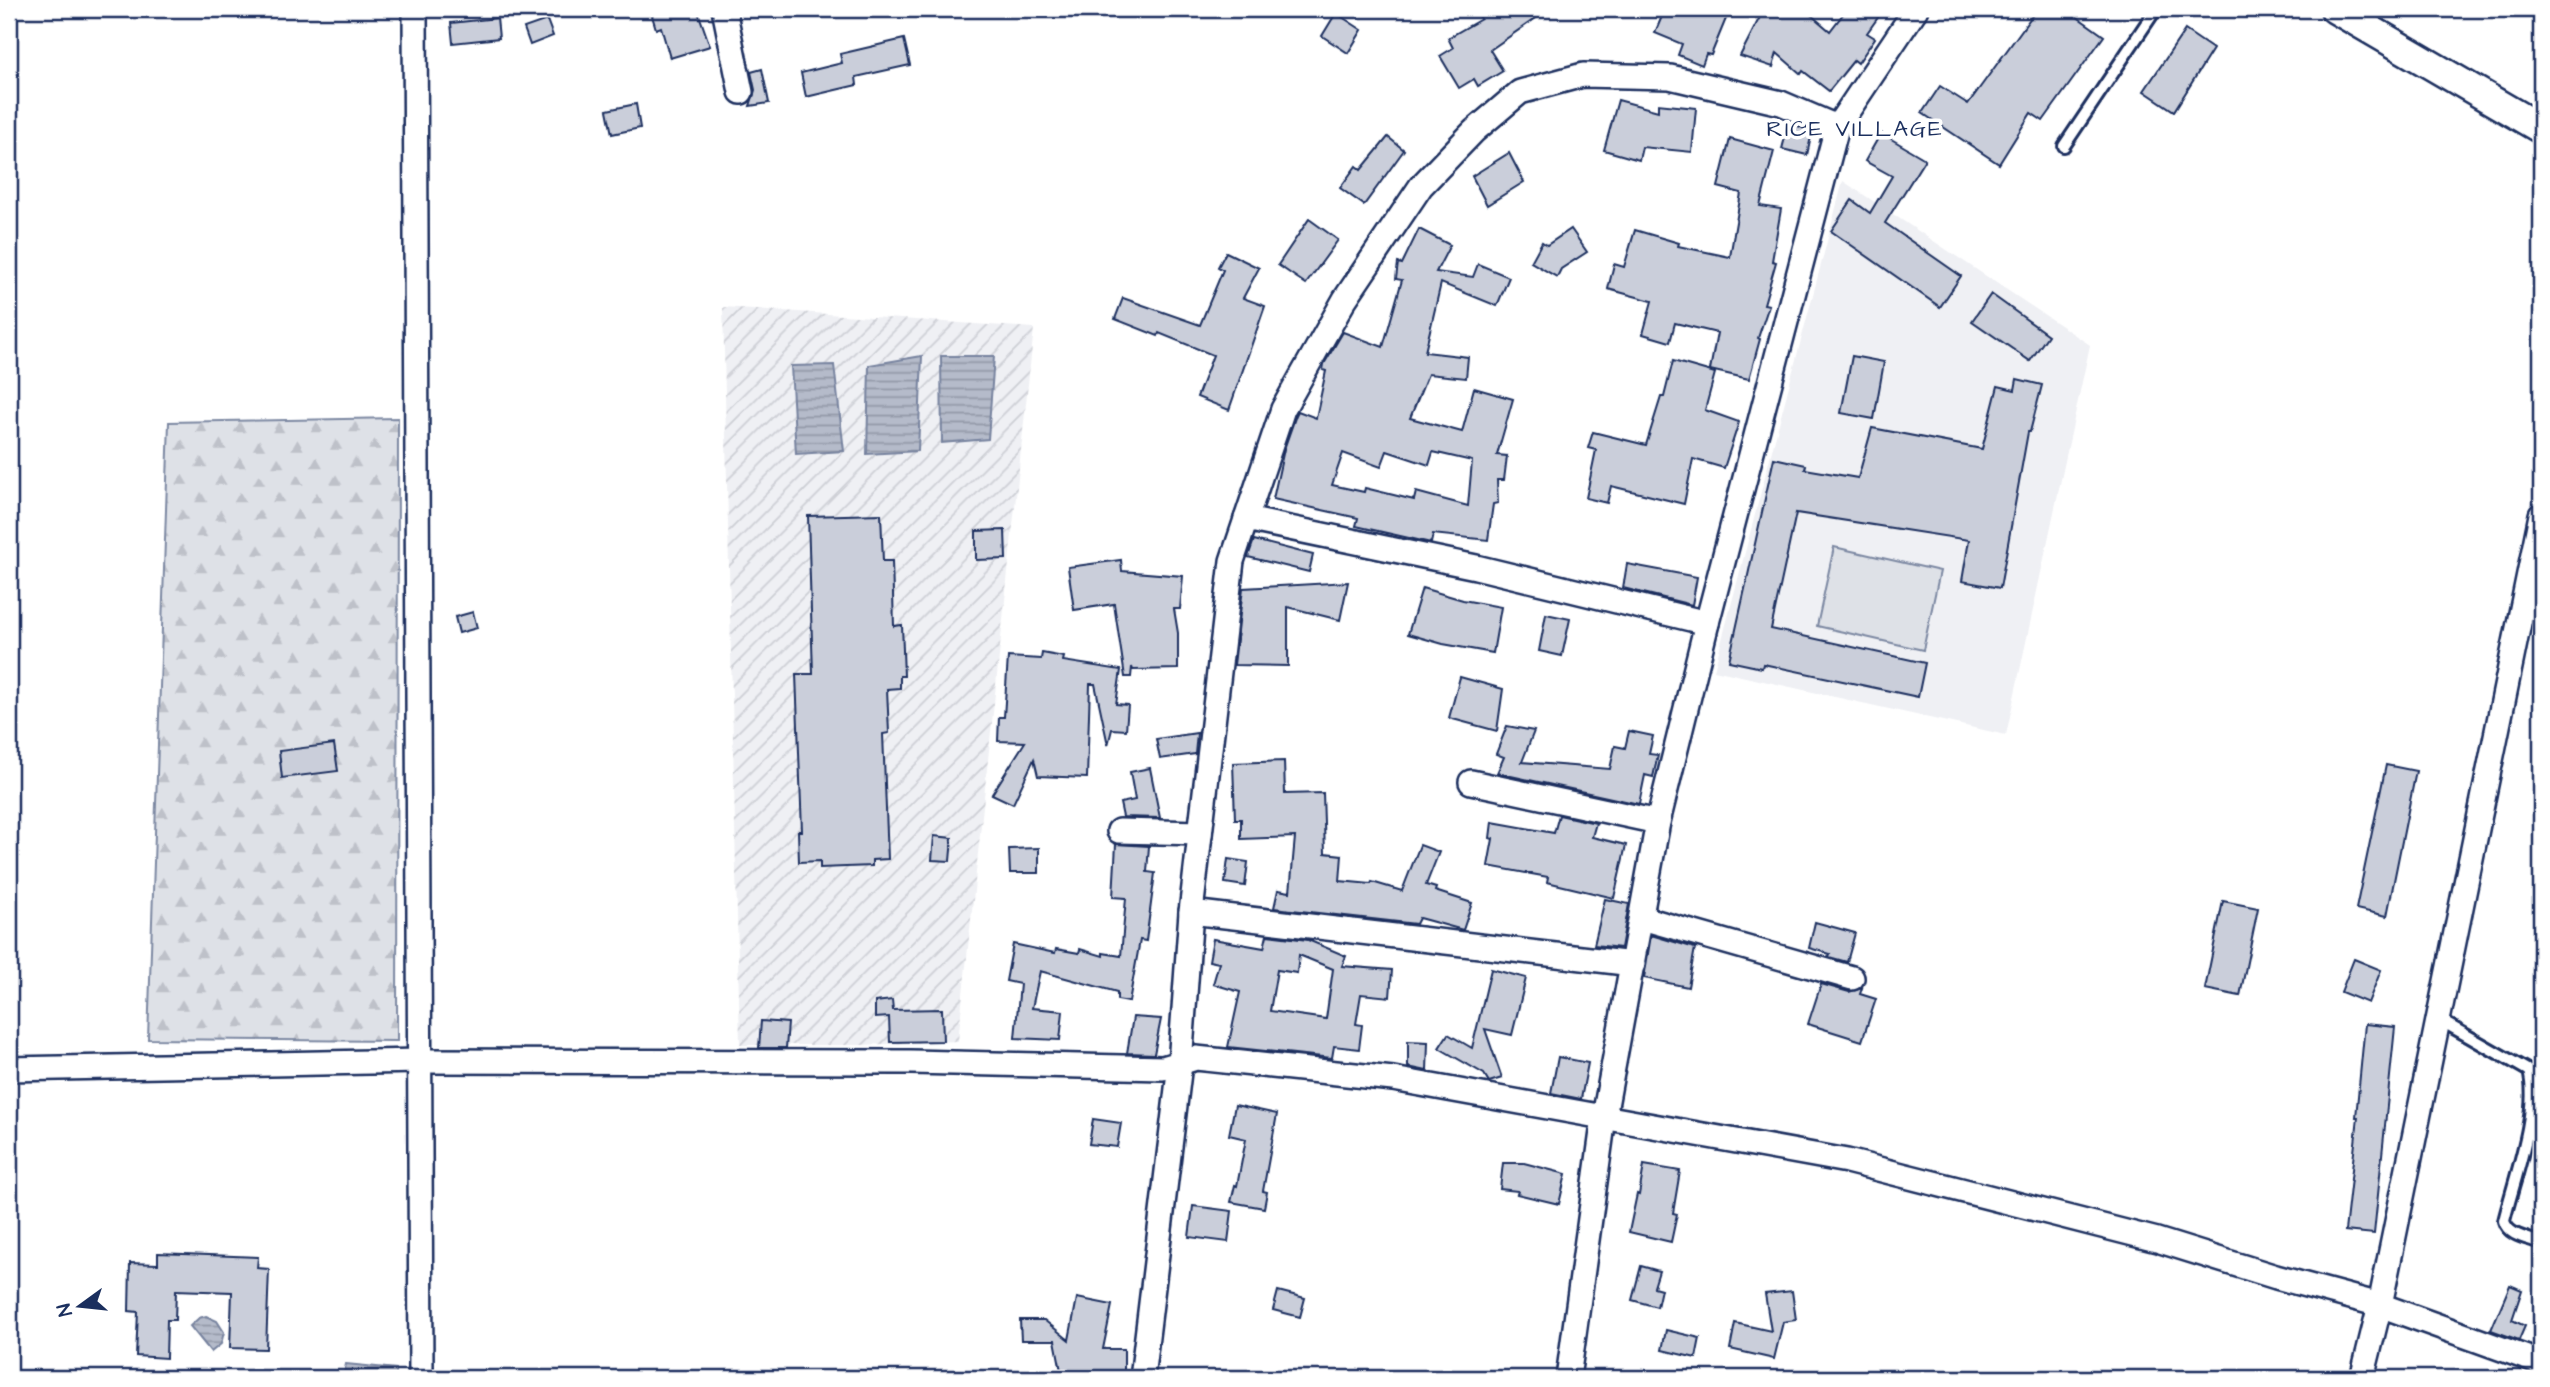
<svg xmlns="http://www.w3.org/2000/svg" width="2550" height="1387" font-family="'Architects Daughter',sans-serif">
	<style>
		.built { fill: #eff0f4 }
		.industrial { fill: url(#industrial-furrows) }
		.green { fill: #dee1e7; stroke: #7c88a2; stroke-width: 2 }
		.forest { fill: url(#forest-firs); stroke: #7c88a2; stroke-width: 2 }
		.water { fill: url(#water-rules); stroke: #77839f; stroke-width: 2 }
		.building { fill: #caceda; stroke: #1b2f5e; stroke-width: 2; fill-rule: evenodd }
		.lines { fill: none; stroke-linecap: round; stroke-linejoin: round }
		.service-casing { stroke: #1b2f5e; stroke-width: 16 }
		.minor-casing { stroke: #1b2f5e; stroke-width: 28 }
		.tertiary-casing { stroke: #1b2f5e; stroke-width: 33 }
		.service { stroke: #fff; stroke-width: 10 }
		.minor { stroke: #fff; stroke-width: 23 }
		.tertiary { stroke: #fff; stroke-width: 28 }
		.labels { text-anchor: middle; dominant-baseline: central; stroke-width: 7; stroke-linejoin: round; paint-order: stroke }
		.neighbourhood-label { font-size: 23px; letter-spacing: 2px; fill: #1b2f5e; stroke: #fff }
	</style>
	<defs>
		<pattern id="industrial-furrows" width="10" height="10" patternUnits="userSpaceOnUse" patternTransform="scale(1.75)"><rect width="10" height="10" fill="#eff0f4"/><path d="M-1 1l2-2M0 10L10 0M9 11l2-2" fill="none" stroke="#ccced4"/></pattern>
		<pattern id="forest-firs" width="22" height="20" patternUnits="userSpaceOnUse" patternTransform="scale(1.75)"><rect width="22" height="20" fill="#dee1e7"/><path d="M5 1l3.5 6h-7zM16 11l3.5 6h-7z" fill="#bec1c9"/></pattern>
		<pattern id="water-rules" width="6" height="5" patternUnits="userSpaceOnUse" patternTransform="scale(1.75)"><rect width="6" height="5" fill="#b5bbca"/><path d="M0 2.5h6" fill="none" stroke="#9298a7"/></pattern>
	</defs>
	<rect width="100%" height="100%" fill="#fff"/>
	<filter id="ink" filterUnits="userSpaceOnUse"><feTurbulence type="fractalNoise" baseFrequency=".0143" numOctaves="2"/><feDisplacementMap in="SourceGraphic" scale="14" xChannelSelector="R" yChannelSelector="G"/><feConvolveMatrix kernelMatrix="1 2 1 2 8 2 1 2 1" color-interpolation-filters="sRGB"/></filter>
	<g filter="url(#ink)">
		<path class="built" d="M1843 181 2090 345 2006 735 1714 670Z"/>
		<path class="industrial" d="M723 307 1034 328 958 1041 860 1045H740Z"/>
		<path class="green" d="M1834 547 1940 571 1923 650 1817 626Z"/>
		<path class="forest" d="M398 418 397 1041 148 1039 169 422Z"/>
		<g class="water">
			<path d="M922 356 918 451 867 454 869 365Z"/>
			<path d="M941 356H994L988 439 942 443Z"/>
			<path d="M834 365 844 451 796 454 791 366Z"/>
			<path d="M206 1316 217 1321 224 1332 221 1344 211 1352 190 1326 199 1318Z"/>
			<path d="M346 1364 396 1369V1378H343Z"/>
		</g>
		<g class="building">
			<path d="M650 9H697L710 46 670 58 661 27 656 29Z"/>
			<path d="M1475 9H1549L1490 50 1503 71 1478 86 1474 79 1459 88 1440 56 1453 48 1448 38 1481 19Z"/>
			<path d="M1665 9H1730L1711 55 1706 54 1702 65 1678 55 1682 44 1655 33Z"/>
			<path d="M1764 9H1804L1830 31 1847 9H1884L1867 33 1875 38 1858 63 1854 60 1829 91 1803 71 1801 74 1777 53 1773 67 1740 56Z"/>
			<path d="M2037 9H2066L2104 36 2043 121 2031 113 1999 164 1922 113 1940 86 1968 104Z"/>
			<path d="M1336 13 1362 30 1348 53 1322 36Z"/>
			<path d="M497 18 499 38 453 43 451 23Z"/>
			<path d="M547 20 553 36 530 45 524 28Z"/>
			<path d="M2185 30 2213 49 2174 111 2144 91Z"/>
			<path d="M904 39 910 65 856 77 857 85 806 97 801 73 842 63 840 54Z"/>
			<path d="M762 69 769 103 750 106 755 90 751 72Z"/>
			<path d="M1618 100 1658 111V104L1696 108 1692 152 1642 147 1639 160 1604 150Z"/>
			<path d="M636 104 640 128 612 134 607 110Z"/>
			<path d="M1789 122 1812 132 1807 155 1782 149Z"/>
			<path d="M1881 133 1925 159 1885 223 1961 276 1940 307 1831 231 1852 200 1870 213 1892 176 1865 161Z"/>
			<path d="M1388 137 1404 150 1364 205 1340 188 1356 166 1361 170Z"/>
			<path d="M1730 139 1774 151 1760 206 1781 209 1772 261 1776 262 1764 304 1769 305 1758 338 1760 339 1749 379 1710 370 1717 333 1675 323 1670 342 1643 334 1652 301 1608 289 1614 264 1624 267 1635 230 1679 243 1678 246 1730 257 1741 193 1718 187Z"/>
			<path d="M1509 153 1524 182 1487 205 1472 176Z"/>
			<path d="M1309 219 1338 240 1306 284 1278 265Z"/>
			<path d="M1419 229 1450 245 1436 272 1473 277 1478 264 1509 277 1497 306 1441 283 1425 352 1468 357 1466 378 1428 374 1410 418 1462 432 1474 388 1513 399 1497 455 1507 456 1504 480H1497L1498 503 1493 504 1488 540 1433 534 1431 543 1356 526 1358 518 1273 499 1284 449 1296 415 1298 411 1316 418 1326 371 1323 370 1324 364 1343 332 1383 347 1402 280 1396 279 1398 263 1402 264ZM1387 451 1429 465 1433 452 1472 461 1468 506 1416 492 1414 500 1365 488 1364 492 1332 485 1343 453 1381 467Z"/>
			<path d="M1571 229 1587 252 1561 269 1557 277 1531 262 1542 242 1547 245Z"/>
			<path d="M1226 252 1259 268 1243 298 1265 306 1229 410 1197 397 1213 355 1159 333 1158 336 1115 319 1123 298 1200 325 1223 270 1218 267Z"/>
			<path d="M1991 294 2048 335 2030 361 1972 321Z"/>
			<path d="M1852 356 1884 362 1874 419 1841 413Z"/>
			<path d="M1673 361 1715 373 1705 410 1739 422 1724 468 1693 459 1684 504 1611 486 1607 503 1586 498 1596 450 1588 448 1593 432 1646 445 1661 397H1664Z"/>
			<path d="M2017 379 2042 385 2030 432H2028L2000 588 1962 581 1969 540 1796 513 1771 629 1925 663 1918 697 1763 664 1762 668 1729 661 1774 458 1806 465 1805 469 1858 478 1872 428 1982 449 1998 386 2015 390Z"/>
			<path d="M881 514 883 561H892L894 626 902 625 904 676H900V688L887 689 889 733 883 734 888 859 872 860V866L820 868V861L799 862 798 831H802L796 674H813L808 516Z"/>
			<path d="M1005 530 1006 559 976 560V531Z"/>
			<path d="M1254 540 1313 555 1309 572 1248 557Z"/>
			<path d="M1121 560 1122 571 1183 576 1180 609H1174L1178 633V669L1133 670 1132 667 1131 677H1125L1114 604 1074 610 1068 567Z"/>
			<path d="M1627 564 1697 577 1692 605 1623 588Z"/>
			<path d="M1348 582 1340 620 1288 607V666L1234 665 1243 588Z"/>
			<path d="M1422 588 1463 600 1501 607 1493 653 1443 644 1408 634Z"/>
			<path d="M473 612 477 628 459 633 455 617Z"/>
			<path d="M1546 614 1570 619 1562 656 1539 651Z"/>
			<path d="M1042 653 1064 657 1063 661 1121 670 1116 704 1128 705 1126 730 1112 729 1108 745 1095 684H1090L1087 778 1038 776 1034 759 1013 804 992 794 1025 742 998 741 999 717H1004L1008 657 1041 659Z"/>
			<path d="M1460 677 1503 689 1497 731 1449 718Z"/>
			<path d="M1507 726 1534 731 1522 762 1610 769 1615 746 1625 748 1629 731 1653 736 1649 754 1658 755 1653 777 1645 775 1639 804 1497 773 1504 757 1496 754Z"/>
			<path d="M1197 733 1195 754 1160 759 1156 739Z"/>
			<path d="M334 744 338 771 282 778 279 751Z"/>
			<path d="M1284 761 1285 794 1323 793 1325 853 1342 855 1340 881 1371 884 1372 882 1402 891 1420 845 1439 852 1426 885 1436 888 1435 891 1472 903 1463 930 1419 918 1416 924 1274 908 1278 890 1290 892 1295 837 1241 839V819H1235L1233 763Z"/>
			<path d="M2386 765 2416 771 2387 916 2356 909Z"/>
			<path d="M1150 768 1160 818 1123 817 1120 803 1135 800 1130 772Z"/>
			<path d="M1559 815 1596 823 1592 837 1626 845 1614 898 1547 882 1548 877 1488 866 1493 839 1490 838 1492 822 1554 833Z"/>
			<path d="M934 836 952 838 950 861 932 860Z"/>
			<path d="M1116 844 1149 846 1147 872 1155 873 1146 941 1140 940 1129 1002 1117 1000V992L1040 971 1032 1008 1063 1011 1060 1040 1015 1038 1020 984 1006 981 1013 944 1055 953 1056 949 1079 953 1080 949 1103 956V953L1121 956 1126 898 1113 897Z"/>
			<path d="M1039 848V873H1010L1009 849Z"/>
			<path d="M1228 859 1248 862 1245 886 1225 883Z"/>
			<path d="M1605 899 1629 904 1621 948 1594 945Z"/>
			<path d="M2223 901 2258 908 2240 996 2205 989Z"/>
			<path d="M1815 922 1855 933 1847 962 1829 957 1830 954 1809 948Z"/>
			<path d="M1267 935 1308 940 1346 956 1342 966 1392 970 1390 997 1361 994 1356 1024 1362 1025 1359 1049 1334 1046 1332 1058 1228 1047 1240 992 1213 984 1219 963 1209 961 1213 939 1264 948ZM1299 955 1333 969 1326 1019 1270 1011 1277 970 1297 973Z"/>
			<path d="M1651 935 1695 948 1688 987 1644 978Z"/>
			<path d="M2354 959 2381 970 2368 1003 2341 992Z"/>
			<path d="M1491 969 1526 978 1512 1035 1485 1029 1502 1078 1489 1082 1484 1074 1439 1048 1448 1034 1472 1048Z"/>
			<path d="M1821 984 1849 992 1862 988 1860 994 1876 999 1862 1041 1808 1024Z"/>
			<path d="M892 1000 893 1010 942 1009 943 1041 890 1042 889 1017 875 1018V1002Z"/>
			<path d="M1133 1017 1161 1019 1154 1054 1127 1053Z"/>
			<path d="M761 1021 788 1023 786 1048H759Z"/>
			<path d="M2365 1024 2395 1027 2374 1234 2345 1231 2358 1117H2356Z"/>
			<path d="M1408 1041 1428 1042 1427 1071 1408 1067Z"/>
			<path d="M1558 1057 1588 1063 1581 1099 1551 1093Z"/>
			<path d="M1235 1105 1277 1114 1263 1191 1267 1192 1264 1208 1231 1202 1235 1185 1237 1186 1246 1139 1229 1135Z"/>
			<path d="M1093 1119 1121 1123 1117 1147 1089 1144Z"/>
			<path d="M1503 1163H1524L1566 1174 1559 1204 1517 1194 1518 1191 1500 1189Z"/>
			<path d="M1644 1165 1680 1171 1673 1213 1677 1214 1671 1242 1629 1232 1637 1194 1639 1195Z"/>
			<path d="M1193 1206 1232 1211 1228 1242 1189 1237Z"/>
			<path d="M158 1253 258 1257 257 1268 269 1269 266 1349 230 1348 232 1292 176 1290 175 1320H167L166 1358 136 1356 138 1312 129 1311 130 1263 158 1264Z"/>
			<path d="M1641 1266 1659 1271 1654 1287 1661 1289 1657 1307 1632 1300Z"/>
			<path d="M2510 1285 2522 1290 2512 1320 2525 1326 2519 1340 2491 1330Z"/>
			<path d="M1278 1291 1305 1298 1300 1317 1273 1310Z"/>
			<path d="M1792 1291 1796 1320 1783 1322 1774 1359 1730 1349 1735 1323 1771 1331 1765 1294Z"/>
			<path d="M1077 1298 1112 1305 1103 1349H1124V1378H1079V1373L1062 1376 1055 1340H1021L1020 1320H1044L1069 1340Z"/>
			<path d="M1666 1330 1700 1338 1696 1358 1662 1350Z"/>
		</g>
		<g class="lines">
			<defs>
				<g id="service">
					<path d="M2064 146 2156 9"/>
					<path d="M2438 1019 2529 1071C2540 1112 2514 1179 2504 1221 2508 1236 2528 1238 2541 1243"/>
				</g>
				<g id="minor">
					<path d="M415 9 421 1378"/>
					<path d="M724 9 741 92"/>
					<path d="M1246 519 1476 567 1707 623"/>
					<path d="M1471 782 1658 822"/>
					<path d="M1119 831 1200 833"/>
					<path d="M1191 912 1633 964"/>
					<path d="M1642 918 1852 978"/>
					<path d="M9 1069 420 1061 911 1062 1163 1068 1196 1058 1393 1079 1847 1161 2157 1240 2276 1277 2380 1305 2541 1363"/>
					<path d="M1142 1378 1180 1064 1191 912 1232 561 1283 409 1345 299 1421 186 1474 131 1520 92 1583 75 1670 77 1781 103 1837 127"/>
					<path d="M1568 1378 1604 1117 1658 822 1707 623 1837 127 1916 9"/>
					<path d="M2362 1378 2380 1305 2541 515"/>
				</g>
				<path id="tertiary" d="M2335 9 2541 129"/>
			</defs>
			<use href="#service" class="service-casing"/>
			<use href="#minor" class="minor-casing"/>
			<use href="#tertiary" class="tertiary-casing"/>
			<use href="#service" class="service"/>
			<use href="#minor" class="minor"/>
			<use href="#tertiary" class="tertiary"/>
		</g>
	</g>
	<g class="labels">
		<g class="neighbourhood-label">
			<text x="1855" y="129">RICE VILLAGE</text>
		</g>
	</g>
	<rect width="2550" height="1387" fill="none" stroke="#fff" stroke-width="35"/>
	<rect x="18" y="18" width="2515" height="1352" fill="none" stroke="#1b2f5e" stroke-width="2.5" filter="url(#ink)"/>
	<g transform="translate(80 1306) rotate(255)" stroke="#ffffff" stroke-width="5" paint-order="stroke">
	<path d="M0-5L12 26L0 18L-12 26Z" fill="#1b2f5e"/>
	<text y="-10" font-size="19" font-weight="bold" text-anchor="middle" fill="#1b2f5e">N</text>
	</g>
</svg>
